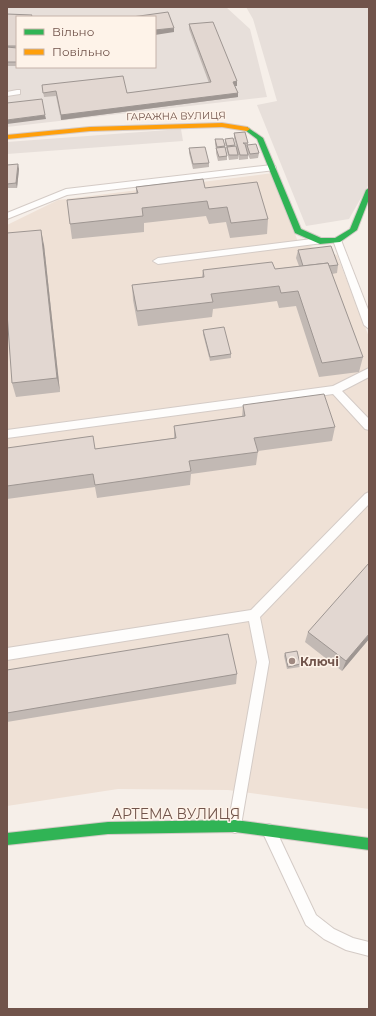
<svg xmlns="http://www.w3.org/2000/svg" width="376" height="1016" font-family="Montserrat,sans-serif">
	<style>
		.residential { fill: #efe1d6 }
		.industrial { fill: #e7dfda; fill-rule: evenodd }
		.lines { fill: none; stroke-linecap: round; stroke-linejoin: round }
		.lane-casing { stroke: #d4cbc6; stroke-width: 2 }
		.fast-casing { stroke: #d4cac6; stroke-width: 2 }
		.slow-casing { stroke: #d4cac6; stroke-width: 2 }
		.lane { fill: #fefdfc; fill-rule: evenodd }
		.fast { fill: #30b455; fill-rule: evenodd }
		.slow { fill: #ff9f0a; fill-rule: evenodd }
		.wall { fill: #c2b9b4 }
		.shaded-wall { fill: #9e9692 }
		.building { fill: #e2d7d1; stroke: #9e9692 }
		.poi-dot { fill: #a08a82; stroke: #fef3e9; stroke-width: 1.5 }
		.labels { text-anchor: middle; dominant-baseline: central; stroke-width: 3; stroke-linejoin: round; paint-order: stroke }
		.far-street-label { font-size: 10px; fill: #71544b; stroke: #fef3e9 }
		.poi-label { font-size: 12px; font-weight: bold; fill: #71544b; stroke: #fef3e9; text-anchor: start }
		.near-street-label { font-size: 14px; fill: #71544b; stroke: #fef3e9 }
	</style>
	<rect width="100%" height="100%" fill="#f6efe9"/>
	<path class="residential" d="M273 173 298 242 337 255 369 337V809L228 790 118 789 7 806V225L58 200Z"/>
	<g class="industrial">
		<path d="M7 7H226L250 29 267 97 7 127ZM17 17H155V67H17Z"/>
		<path d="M246 7H369V184L349 219 306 226 257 105 277 101 253 19Z"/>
		<path d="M181 129 183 141 7 154V142Z"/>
	</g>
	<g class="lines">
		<defs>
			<g id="lane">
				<path d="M17 90H20V94L7 96V92Z"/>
				<path d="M272 165 275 166 276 168 275 170 67 195 7 219V213L66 189Z"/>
				<path d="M337 237 341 240 369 312V329L364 325 333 240Z"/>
				<path d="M320 238 324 241 323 243 158 264 153 261 158 258Z"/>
				<path d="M369 368V377L342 391 369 419V430L365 429 333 394 7 438V430L333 386Z"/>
				<path d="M369 492V504L260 617 269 662 240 831 235 833 230 831 228 826 257 662 249 621 7 660V648L251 610 365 494Z"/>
				<path d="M269 824 274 826 316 915 334 929 353 938 369 942V956L346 950 324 939 306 925 262 831 264 826Z"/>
			</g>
			<g id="fast">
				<path d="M247 127 263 138 301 229 321 238H335L350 229 366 190 369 188V199L357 230 340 242 320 244 295 233 257 139 245 130V128Z"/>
				<path d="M235 820 369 838V850L235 832 108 834 7 845V833L108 822Z"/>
			</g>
			<path id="slow" d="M222 123 247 127 250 129 247 131 222 127 90 131 7 139V135L90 127Z"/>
		</defs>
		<use href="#lane" class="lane-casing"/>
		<use href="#fast" class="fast-casing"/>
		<use href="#slow" class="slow-casing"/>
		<use href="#lane" class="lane"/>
		<use href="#fast" class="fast"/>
		<use href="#slow" class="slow"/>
	</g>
	<g class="wall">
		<path d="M7 14 32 15V17H17V66H7Z"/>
		<path d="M189 24 237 81V86H235L238 93V97L61 120 56 96 44 97 42 85 127 93 209 83 189 29Z"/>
		<path d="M234 133 248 143V145L259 153 258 158 250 159 248 155V159L239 160 238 155V159L229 160 225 143V139L235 145 237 149 234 138Z"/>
		<path d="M215 139 225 146 227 156V160L218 161 216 153V149L215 144Z"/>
		<path d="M189 148 209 163V167L193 169 189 153Z"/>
		<path d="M7 165 19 169 17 188H7Z"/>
		<path d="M136 187 205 188 268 219 267 234 230 238 226 222 209 224 206 216 144 223V232L72 239 70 224 136 193Z"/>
		<path d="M44 245 60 392 16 397 12 383Z"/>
		<path d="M298 250 338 265 337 273 332 274 363 357 359 372 319 377 296 306 279 308 277 301 213 309 212 317 138 326 133 300 132 285 202 277 203 270 275 269 299 266 296 258Z"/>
		<path d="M203 330 231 354V358L210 361 203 334Z"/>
		<path d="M243 405 335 427 332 441 258 451 256 465 191 474 190 485 97 498 95 487 7 499V448L95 449 174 438V426L242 417Z"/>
		<path d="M308 632 369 639 342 671 305 642Z"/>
		<path d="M285 653 300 664V667L287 669 284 656Z"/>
		<path d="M7 670 237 674 236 684 7 722Z"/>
	</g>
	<g class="shaded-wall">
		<path d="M174 28V32L155 35V30Z"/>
		<path d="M237 81V86H233V82Z"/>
		<path d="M238 93V97L61 120V115Z"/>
		<path d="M45 115 46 119 7 124V120Z"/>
		<path d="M18 164 19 169 17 188 16 183Z"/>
		<path d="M41 230 44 245 60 392 57 378Z"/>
		<path d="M369 634V639L342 671 346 661Z"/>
	</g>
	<g class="building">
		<path d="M168 12 174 28 155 30V17H132Z"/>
		<path d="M7 14 32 15 31 17H17V46H7Z"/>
		<path d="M213 22 237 81 233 82 238 93 61 115 56 91 43 93 42 85 123 76 127 93 211 82 189 24Z"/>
		<path d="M7 47 17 48V62H7Z"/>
		<path d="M42 99 45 115 7 120V103Z"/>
		<path d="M245 132 248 143H243L245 144 248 155H240L234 133Z"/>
		<path d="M233 138 235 145 227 146 225 139Z"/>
		<path d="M215 139H223L225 146 217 147Z"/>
		<path d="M256 144 259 153 250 154 247 145Z"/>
		<path d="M236 146 238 155H229L227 147Z"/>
		<path d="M205 147 209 163 193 164 189 148Z"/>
		<path d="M225 147 227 156 219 157 216 148Z"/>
		<path d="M18 164 16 183 7 184V165Z"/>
		<path d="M203 179 205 188 257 182 268 219 231 223 227 207 209 209 207 201 142 208 143 216 70 224 67 200 138 193 136 187Z"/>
		<path d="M41 230 57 378 12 383 7 313V233Z"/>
		<path d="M331 246 338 265 329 266 328 263 303 266 298 250Z"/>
		<path d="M272 262 275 269 328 263 363 357 322 363 298 291 281 293 279 286 211 294 213 302 137 311 132 285 204 277 203 270Z"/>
		<path d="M224 327 231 354 210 357 203 330Z"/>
		<path d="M324 394 335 427 254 438 258 452 189 461 191 471 95 485 93 474 7 486V448L93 436 95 449 176 438 174 426 245 416 243 405Z"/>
		<path d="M369 563V634L346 661 308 632Z"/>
		<path d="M228 634 237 674 7 713V670Z"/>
		<path d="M297 651 300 664 288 667 285 653Z"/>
	</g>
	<circle class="poi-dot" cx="292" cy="661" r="4"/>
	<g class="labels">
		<g class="far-street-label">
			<text transform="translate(176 116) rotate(-1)">ГАРАЖНА ВУЛИЦЯ</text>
		</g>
		<g class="poi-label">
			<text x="300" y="661">Ключі</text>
		</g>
		<g class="near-street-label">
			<text x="176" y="814">АРТЕМА ВУЛИЦЯ</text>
		</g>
	</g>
	<rect width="376" height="1016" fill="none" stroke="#71544b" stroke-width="16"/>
	<rect x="16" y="16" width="140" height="52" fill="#fef3e9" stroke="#c6b3aa"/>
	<rect x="24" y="29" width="20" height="6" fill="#30b455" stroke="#c6b3aa"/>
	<text x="52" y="36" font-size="12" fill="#71544b">Вільно</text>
	<rect x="24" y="49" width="20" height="6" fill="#ff9f0a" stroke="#c6b3aa"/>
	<text x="52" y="56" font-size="12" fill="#71544b">Повільно</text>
</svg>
